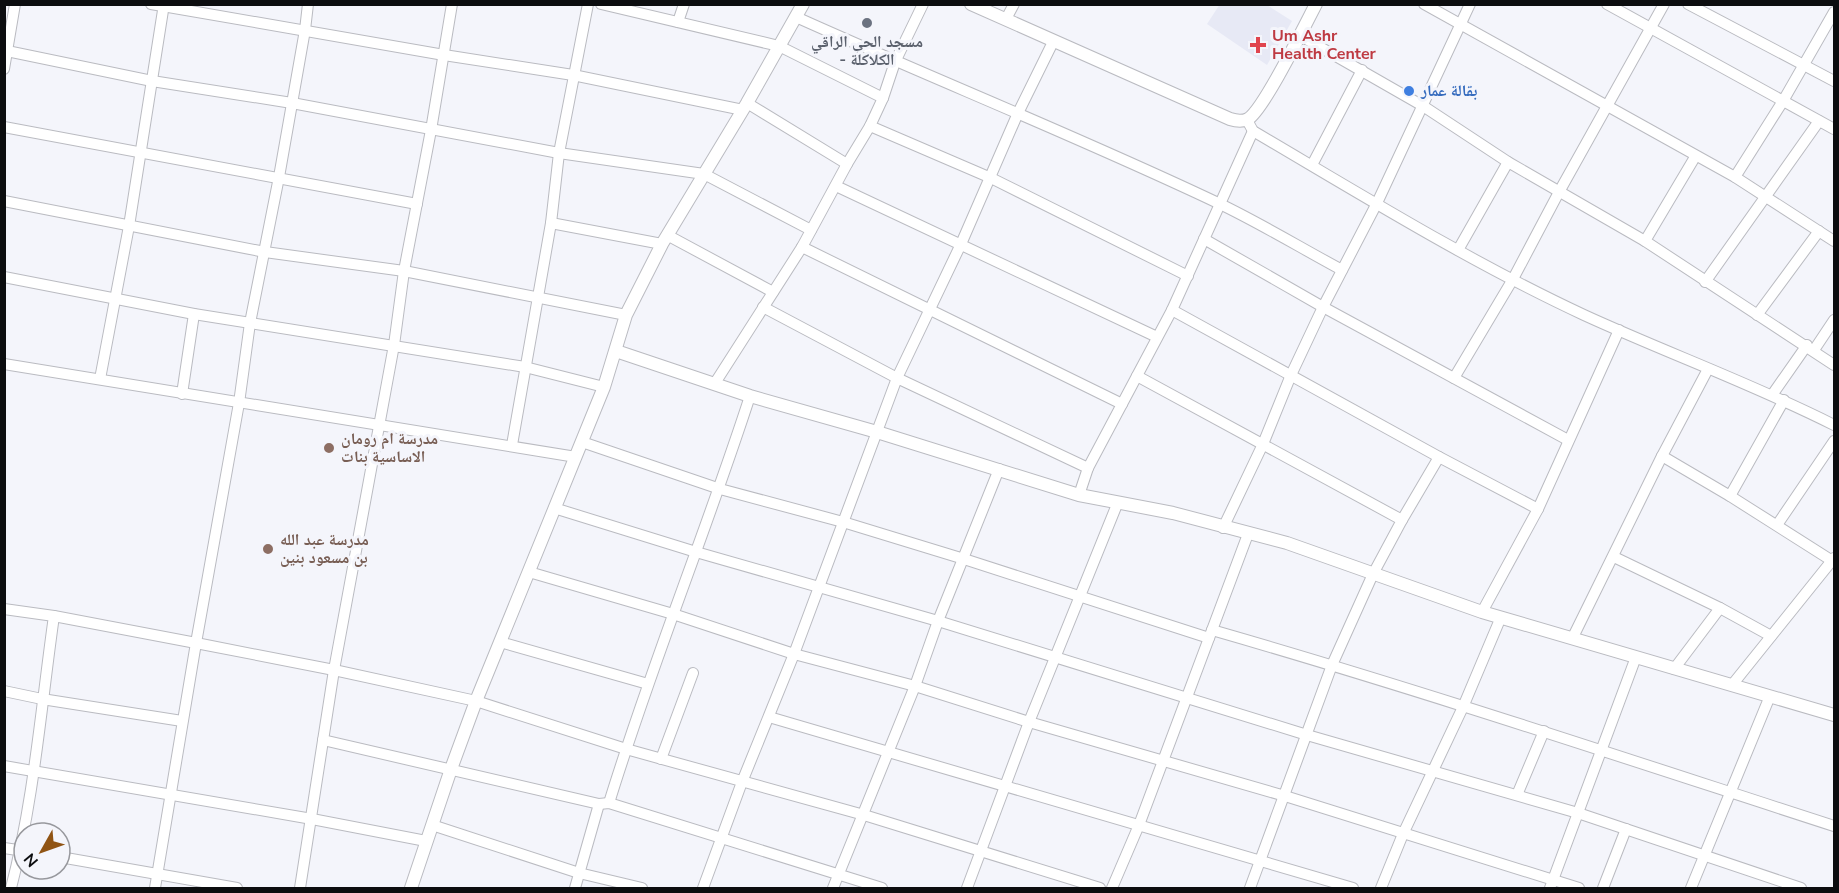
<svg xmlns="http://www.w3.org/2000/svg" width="1839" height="893" font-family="'Nunito Sans','Noto Naskh Arabic',sans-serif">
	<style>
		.built { fill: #e7e9f5 }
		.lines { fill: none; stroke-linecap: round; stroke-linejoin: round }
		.minor-casing { stroke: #babbc1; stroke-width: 12 }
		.tertiary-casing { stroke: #babbc1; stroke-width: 14 }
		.minor { stroke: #fff; stroke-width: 10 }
		.tertiary { stroke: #fff; stroke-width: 12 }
		.worship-dot { fill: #6b7280; stroke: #f4f5fb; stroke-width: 2 }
		.health-dot { fill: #e0444e; stroke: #f4f5fb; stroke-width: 2 }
		.shop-dot { fill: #3f7fe0; stroke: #f4f5fb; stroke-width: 2 }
		.education-dot { fill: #8d6e63; stroke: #f4f5fb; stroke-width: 2 }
		.labels { text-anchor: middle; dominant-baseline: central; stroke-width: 6; stroke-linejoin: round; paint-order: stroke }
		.health-label { font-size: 16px; font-weight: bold; fill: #be3a42; stroke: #f4f5fb; text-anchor: start }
		.worship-label { font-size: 16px; font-weight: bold; fill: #5b616d; stroke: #f4f5fb }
		.shop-label { font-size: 16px; font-weight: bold; fill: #366cbe; stroke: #f4f5fb; text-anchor: start }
		.education-label { font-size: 16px; font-weight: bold; fill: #785e54; stroke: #f4f5fb; text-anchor: start }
	</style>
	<rect width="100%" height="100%" fill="#f4f5fb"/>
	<path class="built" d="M1220 4 1267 5 1292 21 1267 65 1207 24Z"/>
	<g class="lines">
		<defs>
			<g id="minor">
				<path d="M151 4 444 55 573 75 743 110"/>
				<path d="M601 4 779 46 883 98"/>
				<path d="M1424 4 1735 177 1834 241"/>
				<path d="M1607 4 1834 129"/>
				<path d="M1688 4 1834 81"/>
				<path d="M796 17C936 80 1079 137 1218 203 1260 223 1301 248 1342 270"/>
				<path d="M1006 19 1014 4"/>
				<path d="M678 22 684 4"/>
				<path d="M1299 35 1423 106 1508 162 1645 241 1834 365"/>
				<path d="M7 51 152 81 292 103 559 153 704 174 811 230"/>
				<path d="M4 69 15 4"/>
				<path d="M747 103 847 164"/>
				<path d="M1247 120 1253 131C1362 195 1470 262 1584 315 1667 353 1753 384 1834 425"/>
				<path d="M870 126 991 178 1188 276"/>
				<path d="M4 127 417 204"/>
				<path d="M1312 165 1362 70"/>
				<path d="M1735 177 1783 101 1834 12"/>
				<path d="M836 186 1157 337"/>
				<path d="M4 201 265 252 404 271 626 315"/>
				<path d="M551 223 662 244"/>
				<path d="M667 235 773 292"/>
				<path d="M1204 239 1323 307 1568 440"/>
				<path d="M1645 241 1695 157"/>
				<path d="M802 247 1122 404"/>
				<path d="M1458 250 1508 162"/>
				<path d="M4 277 194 314 525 367 604 387"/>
				<path d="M1705 282 1819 121"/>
				<path d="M763 307 897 378 1088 468"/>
				<path d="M1172 310 1439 457 1538 509"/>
				<path d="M1757 315 1819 231"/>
				<path d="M1814 350 1834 320"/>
				<path d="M4 364 576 457"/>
				<path d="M1137 376 1402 520 1373 574 1332 665 1250 888"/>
				<path d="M1454 378 1513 279 1559 192 1664 4"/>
				<path d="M100 379 129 226 164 4"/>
				<path d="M715 383 802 247 847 164 870 126 883 98 895 62 923 4"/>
				<path d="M182 394 194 314"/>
				<path d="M1772 395 1807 345"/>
				<path d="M582 442 720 489 843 522 964 559 1209 638"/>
				<path d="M512 445 551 223 559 153 588 4"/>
				<path d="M1662 456 1730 496 1834 562"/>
				<path d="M1079 495 1088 468 1172 310 1253 131"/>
				<path d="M1730 496 1784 400"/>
				<path d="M554 508 696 552 938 621 1307 735 1578 813 1801 888"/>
				<path d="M1402 520 1439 457"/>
				<path d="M1777 525 1834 441"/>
				<path d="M1223 528 1263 444 1291 375 1323 307 1377 203 1470 4"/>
				<path d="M1614 557 1720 608 1771 636"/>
				<path d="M529 572 673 614 794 654 915 686 1029 722 1285 796 1579 888"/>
				<path d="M4 609 54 616 196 643 334 670 476 701 626 749 864 815 1100 888"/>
				<path d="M1482 612 1538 509 1619 330"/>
				<path d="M1212 630C1421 690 1627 759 1834 826"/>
				<path d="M1573 637 1662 456 1708 369"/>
				<path d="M500 642 648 684"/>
				<path d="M1674 669 1720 608"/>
				<path d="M1732 685 1834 558"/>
				<path d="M4 691 42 699 182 721"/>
				<path d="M769 717 1353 888"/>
				<path d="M323 740 599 804 609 803 882 888"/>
				<path d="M661 759 693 673"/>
				<path d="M4 766 312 819 426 841"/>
				<path d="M1517 795 1544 731"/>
				<path d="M609 803C651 666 706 532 750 396"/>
				<path d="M432 825 579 873 642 888"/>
				<path d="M4 848 24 851"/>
				<path d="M60 857 237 888"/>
				<path d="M11 888C34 800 41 707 54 616"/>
				<path d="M155 888 196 643 239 403 250 323 279 177 305 30 308 4"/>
				<path d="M300 888 334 670 394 345 404 271 431 130 452 4"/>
				<path d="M575 888 599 804"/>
				<path d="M703 888 742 782 794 654 897 378 961 244 1018 113 1053 42"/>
				<path d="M833 888 915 686 938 621 999 469"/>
				<path d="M967 888 1029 722 1118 502"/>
				<path d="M1112 888 1139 825 1248 534"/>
				<path d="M1381 888 1403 834 1463 707 1501 617"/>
				<path d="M1550 888 1636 657"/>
				<path d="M1603 888 1626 829"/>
				<path d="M1691 888 1770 696"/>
			</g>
			<g id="tertiary">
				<path d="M971 4 1230 119C1236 121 1242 122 1248 119 1264 109 1305 25 1316 4"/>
				<path d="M616 351 750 396 877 432 1079 495 1173 513 1287 543 1482 612 1834 715"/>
				<path d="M411 888 451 769 476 701 604 387 626 315 662 244 747 103 803 4"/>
			</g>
		</defs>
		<use href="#minor" class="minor-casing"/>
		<use href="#tertiary" class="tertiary-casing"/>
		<use href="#minor" class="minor"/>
		<use href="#tertiary" class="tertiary"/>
	</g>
	<circle class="worship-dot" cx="867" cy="23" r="6"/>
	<path class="health-dot" d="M1255 36h6v6h6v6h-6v6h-6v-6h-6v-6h6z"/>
	<circle class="shop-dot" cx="1409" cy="91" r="6"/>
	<g class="education-dot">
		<circle cx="329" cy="448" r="6"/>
		<circle cx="268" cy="549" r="6"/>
	</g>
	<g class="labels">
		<g class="health-label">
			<text x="1272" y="36">Um Ashr<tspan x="1272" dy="18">Health Center</tspan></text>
		</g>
		<g class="worship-label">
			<text x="867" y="42">مسجد الحي الراقي<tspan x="867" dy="18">- الكلاكلة</tspan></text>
		</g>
		<g class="shop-label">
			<text x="1421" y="91">بقالة عمار</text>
		</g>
		<g class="education-label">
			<text x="341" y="439">مدرسة ام رومان<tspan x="341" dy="18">الاساسية بنات</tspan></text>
			<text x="280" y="540">مدرسة عبد الله<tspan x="280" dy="18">بن مسعود بنين</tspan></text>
		</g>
	</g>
	<rect width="1839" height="893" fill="none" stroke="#0c0d0f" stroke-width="12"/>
	<g transform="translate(42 851) rotate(230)"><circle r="28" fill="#f4f5fb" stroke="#97989d" stroke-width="1.5"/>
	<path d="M0-4.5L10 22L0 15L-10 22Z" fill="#905414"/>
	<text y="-9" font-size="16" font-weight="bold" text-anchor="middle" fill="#0c0d0f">N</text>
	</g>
</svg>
